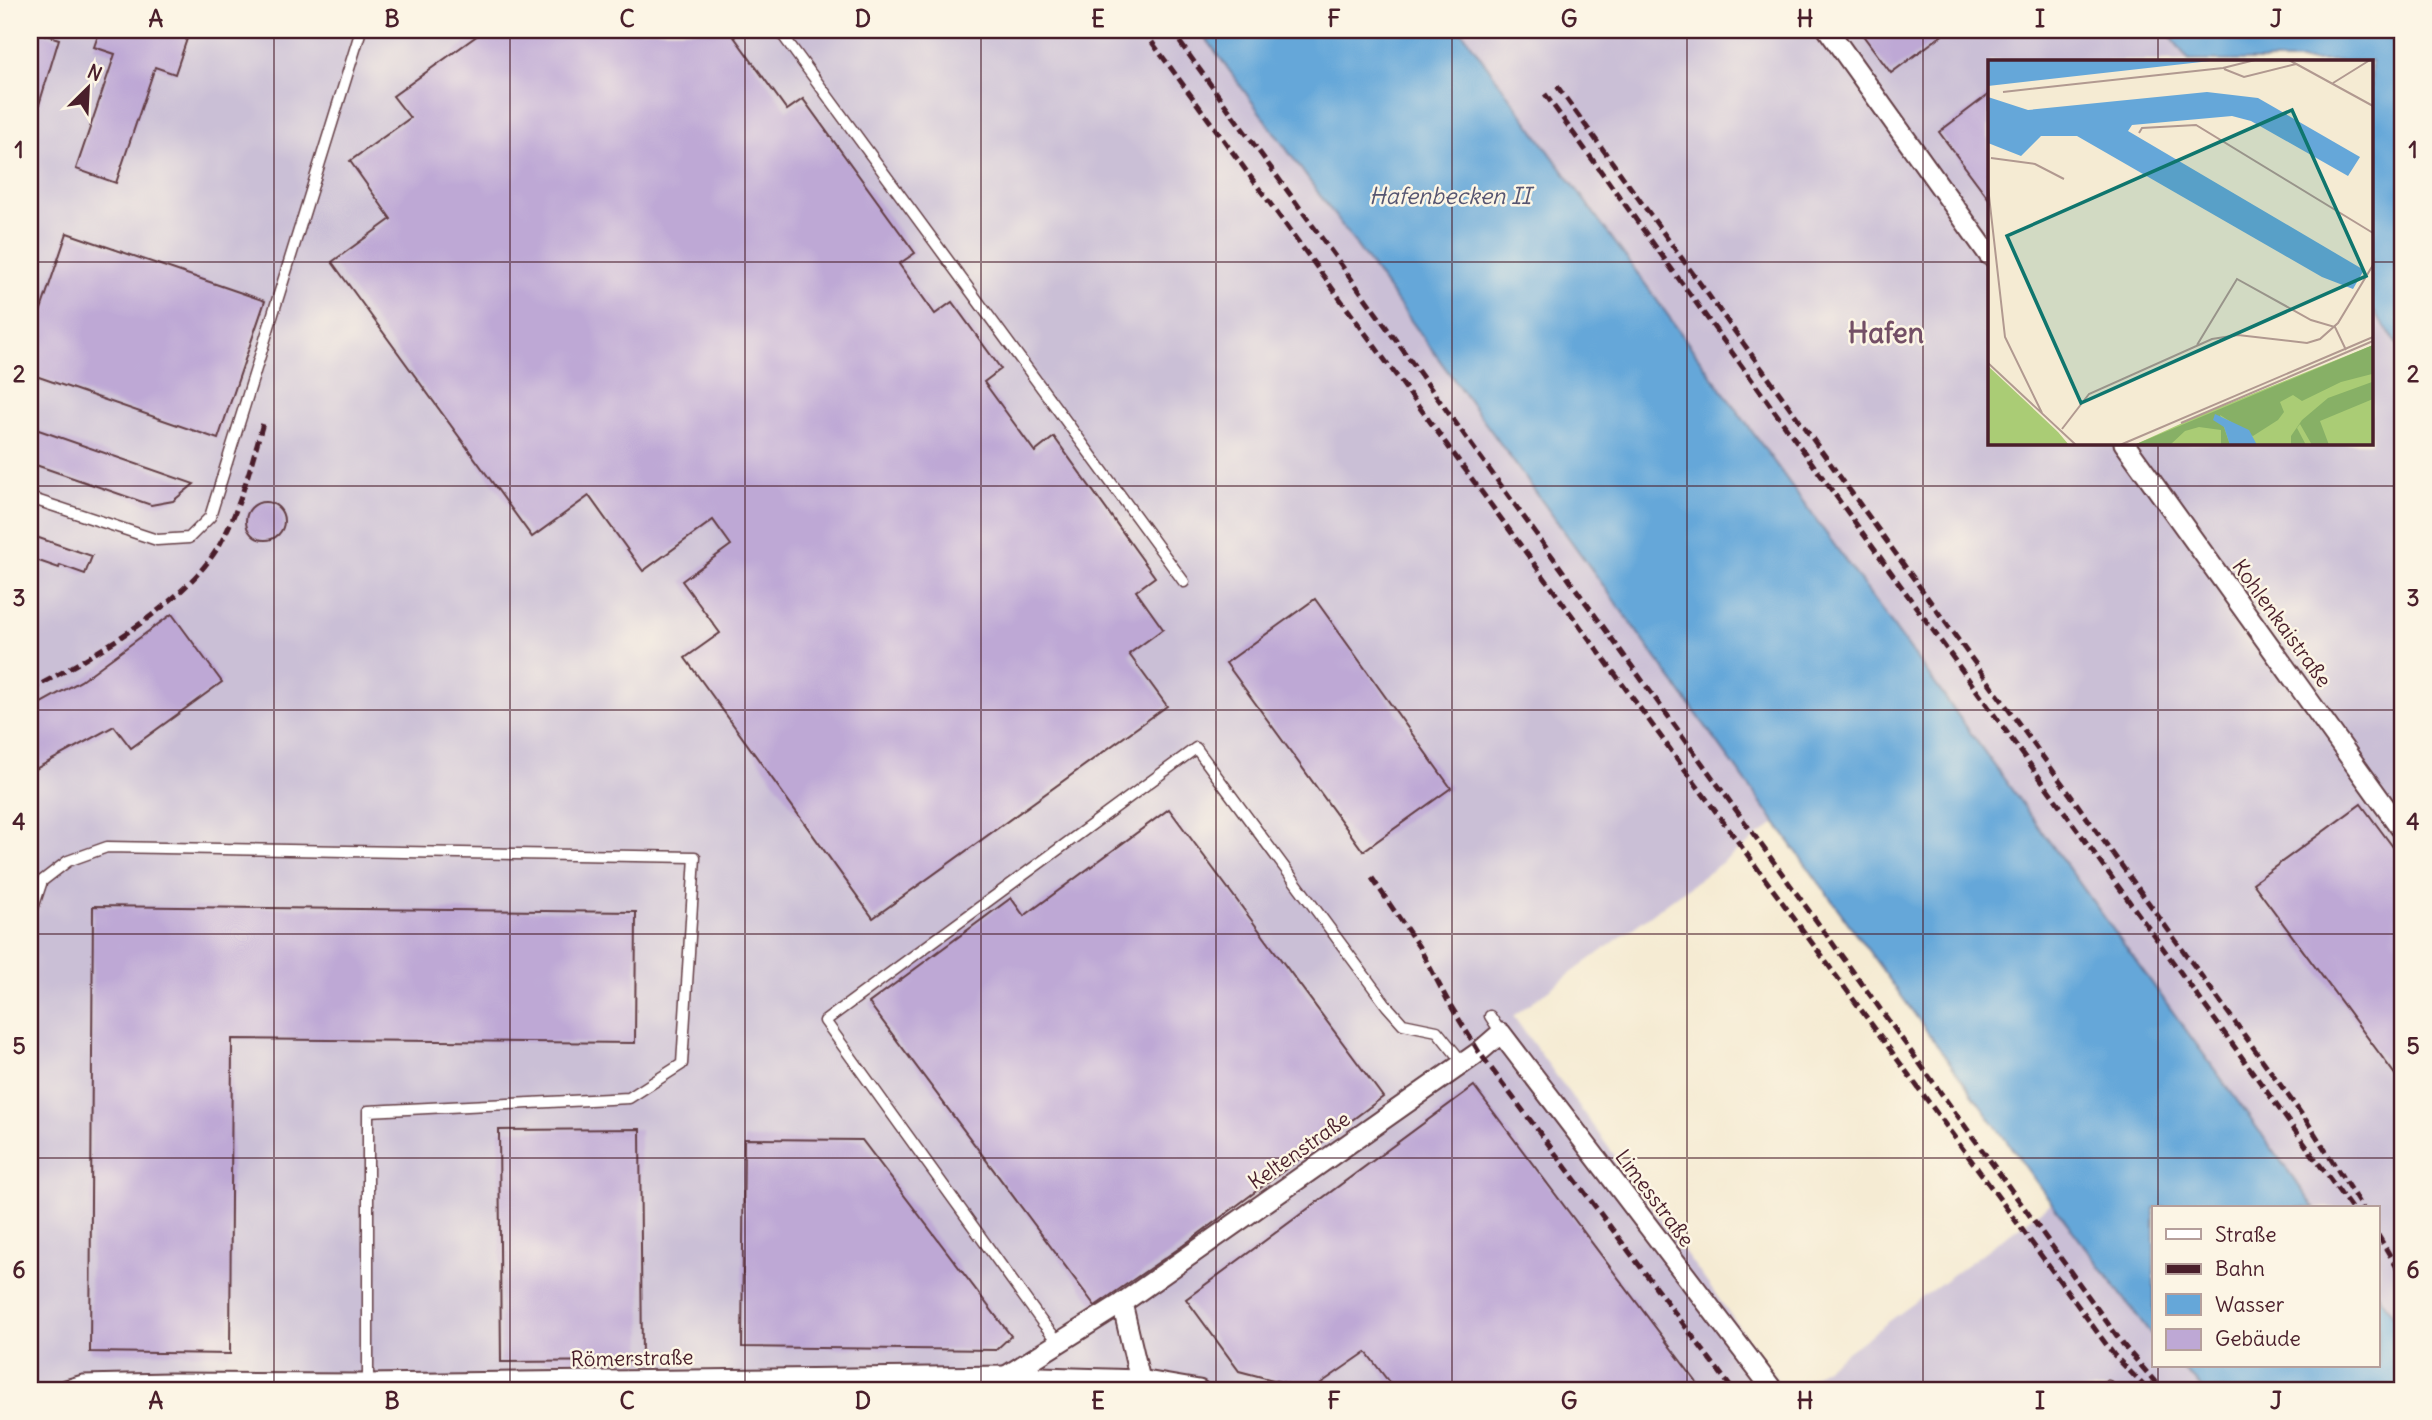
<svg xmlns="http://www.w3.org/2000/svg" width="2432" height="1420" font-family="Delius,sans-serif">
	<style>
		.industrial { fill: #cabfd6; fill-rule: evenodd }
		.water { fill: #65a7d9; stroke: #586382; stroke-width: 2 }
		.building { fill: #bea8d5 }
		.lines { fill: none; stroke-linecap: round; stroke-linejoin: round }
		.lane-casing { stroke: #643e44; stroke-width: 13 }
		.street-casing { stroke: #643e44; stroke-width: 23 }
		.lane { stroke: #fff; stroke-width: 10 }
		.street { stroke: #fff; stroke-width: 19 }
		.rail { stroke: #4a1f2b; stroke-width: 5; stroke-dasharray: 10 5; stroke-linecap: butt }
		.grid { fill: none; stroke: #4a1f2b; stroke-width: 2; stroke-opacity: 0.55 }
		.labels { text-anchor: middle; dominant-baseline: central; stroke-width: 5; stroke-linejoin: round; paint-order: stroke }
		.street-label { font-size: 21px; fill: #4a1f2b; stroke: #fcf5e5 }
		.water-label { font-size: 23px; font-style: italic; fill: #555571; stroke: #fcf5e5 }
		.district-label { font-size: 28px; font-weight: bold; fill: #734f66; stroke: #fcf5e5 }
		.inset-road { fill: none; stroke: #b19990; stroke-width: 2 }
		.view { fill: #0f766e; fill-opacity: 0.15; stroke: #0f766e; stroke-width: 3.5 }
		.inset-edge { fill: none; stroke: #4a1f2b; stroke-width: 3.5 }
		.neatline { fill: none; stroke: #4a1f2b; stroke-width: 2.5 }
		.grid-label { font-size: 23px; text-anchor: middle; font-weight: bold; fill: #4a1f2b }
	</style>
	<rect width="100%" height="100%" fill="#fcf5e5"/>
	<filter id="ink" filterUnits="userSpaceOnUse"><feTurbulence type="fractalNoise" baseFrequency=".0143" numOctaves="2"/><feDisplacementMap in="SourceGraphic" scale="14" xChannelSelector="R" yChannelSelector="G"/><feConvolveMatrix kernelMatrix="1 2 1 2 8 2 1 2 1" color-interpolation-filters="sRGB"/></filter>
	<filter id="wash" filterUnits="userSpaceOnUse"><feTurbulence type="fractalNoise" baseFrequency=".00686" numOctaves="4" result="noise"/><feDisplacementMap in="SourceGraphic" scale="28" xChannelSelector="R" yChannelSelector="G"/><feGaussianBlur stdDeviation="1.57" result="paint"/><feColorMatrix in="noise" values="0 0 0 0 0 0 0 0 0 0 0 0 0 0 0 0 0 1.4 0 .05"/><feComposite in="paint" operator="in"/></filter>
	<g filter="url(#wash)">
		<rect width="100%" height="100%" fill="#f5ebd3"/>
		<path class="industrial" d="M30 30H2402V1390H1795L2117 1155 1833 781 1513 1016 1785 1390H30ZM1989 61H2371V443H1989ZM2154 1208H2378V1366H2154Z"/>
		<g class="water">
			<path d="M1200 30H1461L2315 1208H2154V1338L2048 1198Z"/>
			<path d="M2166 30H2385L2402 54V350L2371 308V61H2189Z"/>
			<path d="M2378 1294 2402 1328V1390H2204L2180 1366H2378Z"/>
		</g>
		<g id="blocks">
			<g class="building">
				<path d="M30 30 59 39 34 121 30 120Z"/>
				<path d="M100 30H190L175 74 155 67 116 183 76 169 115 54 94 47Z"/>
				<path d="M485 30H729L787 110 803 99 915 253 899 264 935 314 952 302 1001 369 984 382 1035 452 1054 437 1155 577 1136 591 1163 629 1129 654 1167 706 873 918 685 658 720 633 682 581 731 545 713 520 643 571 589 496 532 537 332 262 391 219 350 161 410 118 393 96Z"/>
				<path d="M1859 30H1949L1891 73Z"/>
				<path d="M1989 94V199L1939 132Z"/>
				<path d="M67 233 265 301 218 439 30 374V342Z"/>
				<path d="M30 427 194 484 173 501 151 505 30 463Z"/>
				<circle cx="265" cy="521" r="19"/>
				<path d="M30 535 92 556 85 574 60 565 59 568 30 558Z"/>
				<path d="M1315 599 1451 788 1363 851 1226 663Z"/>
				<path d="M172 614 222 682 131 748 114 726 30 772V709L81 681Z"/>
				<path d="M2361 804 2402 859V1084L2253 883Z"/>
				<path d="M1169 809 1383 1097 1181 1247 1095 1306 869 1003 1011 898 1024 916Z"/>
				<path d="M93 906 636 912 635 1043 232 1039 230 1354 90 1352Z"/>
				<path d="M1474 1086 1698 1384 1690 1390H1395L1366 1352 1311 1390 1239 1371 1186 1299Z"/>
				<path d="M640 1129 642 1361 501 1362 499 1130Z"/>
				<path d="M744 1139 862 1140 1011 1336 996 1350 742 1347Z"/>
			</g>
		</g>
	</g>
	<g filter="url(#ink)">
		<use href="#blocks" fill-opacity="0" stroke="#643e44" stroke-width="2"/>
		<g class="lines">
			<defs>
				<g id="lane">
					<path d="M779 30 1184 582"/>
					<path d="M30 498 157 540 189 538 210 517 361 30"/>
					<path d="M30 917 42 881 68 861 107 847 695 857 682 1064 629 1098 368 1111V1384"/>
					<path d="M1490 1016 1501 1033"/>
					<path d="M1059 1342 1042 1322 825 1021 1196 748 1387 1006 1403 1024 1437 1031 1463 1063"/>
					<path d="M2108 1386 2111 1390"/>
				</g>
				<g id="street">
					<path d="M1828 30 1989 255"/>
					<path d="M2124 443 2402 830"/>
					<path d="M1122 1303 1140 1380"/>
					<path d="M1006 1376 1122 1303 1479 1052 1501 1033 1773 1390"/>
					<path d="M66 1390 83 1385 169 1383 368 1384 1006 1376 1140 1380 1199 1390"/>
				</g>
			</defs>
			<use href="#lane" class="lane-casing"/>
			<use href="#street" class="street-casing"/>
			<use href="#lane" class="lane"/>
			<use href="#street" class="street"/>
			<g class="rail">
				<path d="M1143 30 2114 1355 2148 1390"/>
				<path d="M1171 30 2125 1347 2162 1390"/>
				<path d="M1557 86 2308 1123 2362 1208"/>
				<path d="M1545 94 2351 1208"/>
				<path d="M30 690C91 657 185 605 220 544 241 507 251 464 263 423"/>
				<path d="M1372 878 1419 947 1449 1003 1479 1052 1733 1390"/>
				<path d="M2378 1235 2402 1276"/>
			</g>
		</g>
	</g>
	<path class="grid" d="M274 30V1390M510 30V1390M745 30V1390M981 30V1390M1216 30V1390M1452 30V1390M1687 30V1390M1923 30V1390M2158 30V61M30 262H1989M2371 262H2402M2158 443V1208M30 486H2402M30 710H2402M30 934H2402M30 1158H2402M2158 1366V1390"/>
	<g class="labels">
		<g class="street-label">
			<text transform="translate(2282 623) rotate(54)">Kohlenkaistraße</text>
			<text transform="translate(1299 1150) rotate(-35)">Keltenstraße</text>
			<text transform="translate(1655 1198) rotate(53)">Limesstraße</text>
			<text transform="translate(632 1358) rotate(-1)">Römerstraße</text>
		</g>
		<g class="water-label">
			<text x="1450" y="195">Hafenbecken II</text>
		</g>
		<g class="district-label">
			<text x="1886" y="333">Hafen</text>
		</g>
	</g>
	<g transform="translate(1988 60)">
		<rect width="385" height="385" fill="#f5ebd3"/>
		<path d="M385 285V385H146L212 355ZM0 306 70 372 81 385H0Z" fill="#aacc75"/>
		<path d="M385 285V339L332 361 341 385H324L312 364 309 368 318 385H303V376L314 360 340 338 384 322V314L353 322 314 341 305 335 292 342 296 352 290 360 265 376 232 355 242 385H233V370L211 367 197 371 182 385H146Z" fill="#87b066"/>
		<path d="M0 0H231L0 26ZM219 32 270 38 372 97 360 116 263 61 244 56 144 65 140 71 376 210 365 229 334 217 89 76H53L33 96 0 83V37L40 50ZM227 354 261 370 269 385H242L236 367 225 360Z" fill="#65a7d9"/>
		<path class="inset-road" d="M301 0 385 46M236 9 256 17 308 4M345 23 382 0M15 32 235 8 267 0M151 73 154 68 208 65 385 173M3 98 47 104 76 119M0 127 17 277 54 353M209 285 249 219 323 260 347 267 358 290M0 303 88 385M193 363 385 281M74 369 101 334 224 279 250 275 319 283 332 279 350 263 385 205M132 385 385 277"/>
		<path class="view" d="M304 50 378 216 93 343 19 176Z"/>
		<rect width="385" height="385" class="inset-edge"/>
	</g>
	<rect width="2432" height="1420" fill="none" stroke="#fcf5e5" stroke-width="77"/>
	<rect x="2152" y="1206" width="228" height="161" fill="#fcf5e5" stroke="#b59f9b" stroke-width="2"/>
	<rect x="2166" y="1229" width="35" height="10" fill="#ffffff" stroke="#b59f9b" stroke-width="2"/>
	<text x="2215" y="1242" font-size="21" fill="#4a1f2b">Straße</text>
	<rect x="2166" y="1264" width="35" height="10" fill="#4a1f2b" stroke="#b59f9b" stroke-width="2"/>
	<text x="2215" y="1276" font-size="21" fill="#4a1f2b">Bahn</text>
	<rect x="2166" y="1294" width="35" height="21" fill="#65a7d9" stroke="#b59f9b" stroke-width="2"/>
	<text x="2215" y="1312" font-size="21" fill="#4a1f2b">Wasser</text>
	<rect x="2166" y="1329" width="35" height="21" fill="#bea8d5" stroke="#b59f9b" stroke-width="2"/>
	<text x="2215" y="1346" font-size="21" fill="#4a1f2b">Gebäude</text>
	<g transform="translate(88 88) rotate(24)" stroke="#fcf5e5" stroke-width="5" paint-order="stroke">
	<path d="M0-5L12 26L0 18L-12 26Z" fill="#4a1f2b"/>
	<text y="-10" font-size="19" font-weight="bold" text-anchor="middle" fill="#4a1f2b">N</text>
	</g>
	<rect x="38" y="38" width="2356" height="1344" class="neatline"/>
	<g class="grid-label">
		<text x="156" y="27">A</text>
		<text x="392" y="27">B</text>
		<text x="627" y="27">C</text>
		<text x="863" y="27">D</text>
		<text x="1098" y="27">E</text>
		<text x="1334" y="27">F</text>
		<text x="1569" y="27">G</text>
		<text x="1805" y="27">H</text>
		<text x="2040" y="27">I</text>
		<text x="2276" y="27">J</text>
		<text x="19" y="158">1</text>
		<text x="2413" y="158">1</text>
		<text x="19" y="382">2</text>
		<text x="2413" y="382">2</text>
		<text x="19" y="606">3</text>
		<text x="2413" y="606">3</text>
		<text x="19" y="830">4</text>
		<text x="2413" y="830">4</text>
		<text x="19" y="1054">5</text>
		<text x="2413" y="1054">5</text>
		<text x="19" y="1278">6</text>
		<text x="2413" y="1278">6</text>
		<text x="156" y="1409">A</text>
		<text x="392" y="1409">B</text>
		<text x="627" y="1409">C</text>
		<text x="863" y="1409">D</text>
		<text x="1098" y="1409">E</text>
		<text x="1334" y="1409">F</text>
		<text x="1569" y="1409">G</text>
		<text x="1805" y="1409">H</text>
		<text x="2040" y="1409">I</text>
		<text x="2276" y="1409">J</text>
	</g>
</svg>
